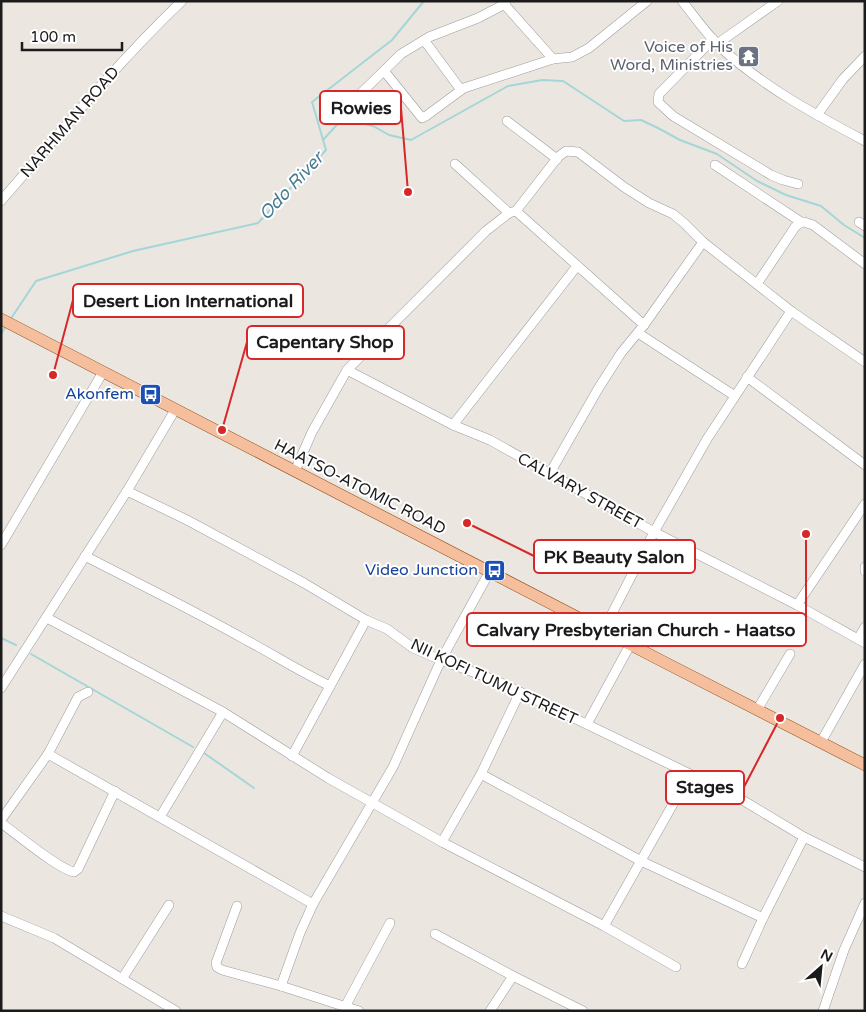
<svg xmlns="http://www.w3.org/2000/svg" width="866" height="1012" font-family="'Varela Round',sans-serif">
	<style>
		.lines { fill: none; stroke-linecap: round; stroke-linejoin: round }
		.stream { stroke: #a4d6d7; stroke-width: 2 }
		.minor-casing { stroke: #9c9c9c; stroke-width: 10 }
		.major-casing { stroke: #89460a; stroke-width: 12 }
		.minor { stroke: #fff; stroke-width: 9 }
		.major { stroke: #f5be9d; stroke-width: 11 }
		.labels { text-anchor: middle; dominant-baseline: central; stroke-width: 4; stroke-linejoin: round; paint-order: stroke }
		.worship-label { font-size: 16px; fill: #5b616d; stroke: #fff; text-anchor: end }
		.street-label { font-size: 16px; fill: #1b1b1b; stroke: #fff }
		.transit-label { font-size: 16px; fill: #164399; stroke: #fff; text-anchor: end }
		.water-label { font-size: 18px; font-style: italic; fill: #497d94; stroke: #fff }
		.leader { fill: none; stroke: #d62828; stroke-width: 2 }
		.callout-dot { fill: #d62828; stroke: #fff; stroke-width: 2 }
		.callout { fill: #fff; stroke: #d62828; stroke-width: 2 }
		.callout-label { font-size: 18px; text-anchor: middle; font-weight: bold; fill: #1b1b1b }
	</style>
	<rect width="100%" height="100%" fill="#ece6e1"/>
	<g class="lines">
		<g class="stream">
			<path d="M323 140 343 118 373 126 389 135 411 140 508 86 542 80 563 81 624 121 641 120 658 128 680 140 717 154 757 181 786 195 821 206 844 225 865 238"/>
			<path d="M10 320 36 281 133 251 258 223 326 150 312 102 392 40 424 1"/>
			<path d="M1 334 6 326"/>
			<path d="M1 638 16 645"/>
			<path d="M31 654 193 747"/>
			<path d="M204 753 254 788"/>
		</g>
		<defs>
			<g id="minor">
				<path d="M682 1C694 16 706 33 719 46 762 86 814 114 865 141"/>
				<path d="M504 4 553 59"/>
				<path d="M713 39 659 94 658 102 673 116 771 175 783 180 798 184"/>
				<path d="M424 40 461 90"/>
				<path d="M717 44 778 1"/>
				<path d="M385 72 422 118 426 116 464 88 553 59 572 57 589 48 647 1"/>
				<path d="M354 100 401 54 429 37 478 18 503 5 506 1"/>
				<path d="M817 115 843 79 865 56"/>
				<path d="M507 121 557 159"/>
				<path d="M455 164 509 213"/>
				<path d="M715 165 801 222H804L813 225 865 264"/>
				<path d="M1 201C60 133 117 63 182 1"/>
				<path d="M516 211 644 325"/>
				<path d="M859 222 865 226"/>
				<path d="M757 284 795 227 801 222"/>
				<path d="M638 333 735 396"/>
				<path d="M347 370 453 425 490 440 654 532 797 605 865 643"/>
				<path d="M747 377 865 465"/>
				<path d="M453 425 577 266"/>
				<path d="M295 471 312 432 347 370 486 231 509 213 516 211 558 157 566 151 578 152 624 187 649 203 673 214 684 223 703 242 791 311 865 362"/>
				<path d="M550 473 598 389 621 353 644 325 703 242"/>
				<path d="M127 491 187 520 304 583 366 620 387 629 413 648 441 660 497 681 690 774 744 801 804 837 865 867"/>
				<path d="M1 545 103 372"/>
				<path d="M85 556C139 584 193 610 246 640 274 655 301 672 330 686"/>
				<path d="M865 567V571"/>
				<path d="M797 605 865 504"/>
				<path d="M47 618 223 712 328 778 442 842 604 926 676 967"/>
				<path d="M603 631 654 532 707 439 791 311"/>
				<path d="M858 639 865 627"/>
				<path d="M1 688 127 491 175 410"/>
				<path d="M757 710 790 654"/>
				<path d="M587 724 630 645"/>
				<path d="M821 742 865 664"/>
				<path d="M48 754 313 904"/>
				<path d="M292 756 366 620"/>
				<path d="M481 774 641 861 763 918"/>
				<path d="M160 817 223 712"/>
				<path d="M1 820 48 754 78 697 88 692"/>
				<path d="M1 823C17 834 58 869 74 872L78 869 115 791"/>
				<path d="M442 842 481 774 520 692"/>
				<path d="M237 906 216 963 217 967 222 970 281 986 359 1011"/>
				<path d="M1 916 54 938 176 1011"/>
				<path d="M604 926 690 774"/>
				<path d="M435 934 513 976 583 1011"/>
				<path d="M742 964 763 918 804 837"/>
				<path d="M122 979 169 905"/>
				<path d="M281 986 300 933 313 904 393 767 441 660 490 571"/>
				<path d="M346 1005 390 923"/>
				<path d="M490 1011 513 976"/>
				<path d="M823 1011 844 950 865 903"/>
			</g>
			<path id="major" d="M1 319 662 661 865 765"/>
		</defs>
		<use href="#minor" class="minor-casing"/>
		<use href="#major" class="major-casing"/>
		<use href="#minor" class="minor"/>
		<use href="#major" class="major"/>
	</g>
	<defs>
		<symbol id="temple-square" viewBox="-11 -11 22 22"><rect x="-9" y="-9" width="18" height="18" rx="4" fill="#6b7280" stroke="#fff"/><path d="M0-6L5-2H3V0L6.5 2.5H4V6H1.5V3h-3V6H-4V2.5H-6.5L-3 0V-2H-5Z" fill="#fff"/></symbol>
		<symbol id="bus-square" viewBox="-11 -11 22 22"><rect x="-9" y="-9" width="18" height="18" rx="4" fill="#1a4fb4" stroke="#fff"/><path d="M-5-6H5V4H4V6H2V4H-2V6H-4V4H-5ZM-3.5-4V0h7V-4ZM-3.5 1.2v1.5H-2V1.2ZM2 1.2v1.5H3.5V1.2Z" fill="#fff"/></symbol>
	</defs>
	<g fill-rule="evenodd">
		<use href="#temple-square" x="736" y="44" width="25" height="25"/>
		<use href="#bus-square" x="138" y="382" width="25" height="25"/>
		<use href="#bus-square" x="482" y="558" width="25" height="25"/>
	</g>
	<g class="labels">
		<g class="worship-label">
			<text x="733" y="47">Voice of His<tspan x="733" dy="18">Word, Ministries</tspan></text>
		</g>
		<g class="street-label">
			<text transform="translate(70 122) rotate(-49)">NARHMAN ROAD</text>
			<text transform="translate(360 487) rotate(27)">HAATSO-ATOMIC ROAD</text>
			<text transform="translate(580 491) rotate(29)">CALVARY STREET</text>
			<text transform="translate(494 682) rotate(25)">NII KOFI TUMU STREET</text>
		</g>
		<g class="transit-label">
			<text x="134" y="394">Akonfem</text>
			<text x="478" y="570">Video Junction</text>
		</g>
		<g class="water-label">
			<text transform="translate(291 186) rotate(-47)">Odo River</text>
		</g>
	</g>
	<path class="leader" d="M408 192L401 108M53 375L73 300M222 430L247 342M467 523L534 556M806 534L806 630M780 718L744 787"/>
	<g class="callout-dot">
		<circle cx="408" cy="192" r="5"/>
		<circle cx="53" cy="375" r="5"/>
		<circle cx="222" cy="430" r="5"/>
		<circle cx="467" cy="523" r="5"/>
		<circle cx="806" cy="534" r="5"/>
		<circle cx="780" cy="718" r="5"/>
	</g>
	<g class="callout">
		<rect x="320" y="91" width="81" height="33" rx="5"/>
		<rect x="73" y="284" width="230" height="33" rx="5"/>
		<rect x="247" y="326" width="157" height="33" rx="5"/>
		<rect x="534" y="540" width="161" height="33" rx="5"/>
		<rect x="467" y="613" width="339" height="33" rx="5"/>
		<rect x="666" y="771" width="78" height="33" rx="5"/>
	</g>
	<g class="callout-label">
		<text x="361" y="114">Rowies</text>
		<text x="188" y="307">Desert Lion International</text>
		<text x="325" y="348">Capentary Shop</text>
		<text x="614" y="563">PK Beauty Salon</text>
		<text x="636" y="636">Calvary Presbyterian Church - Haatso</text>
		<text x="705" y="793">Stages</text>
	</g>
	<rect width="866" height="1012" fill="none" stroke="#1b1b1b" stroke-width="5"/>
	<g transform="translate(821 967) rotate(27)" stroke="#ffffff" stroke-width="4" paint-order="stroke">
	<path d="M0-4L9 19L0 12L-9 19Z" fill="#1b1b1b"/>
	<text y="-8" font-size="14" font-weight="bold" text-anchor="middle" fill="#1b1b1b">N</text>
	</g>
	<path d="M22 42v8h100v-8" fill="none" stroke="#1b1b1b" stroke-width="2.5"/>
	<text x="30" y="42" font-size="15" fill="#1b1b1b" stroke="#ffffff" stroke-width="4" paint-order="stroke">100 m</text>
</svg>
